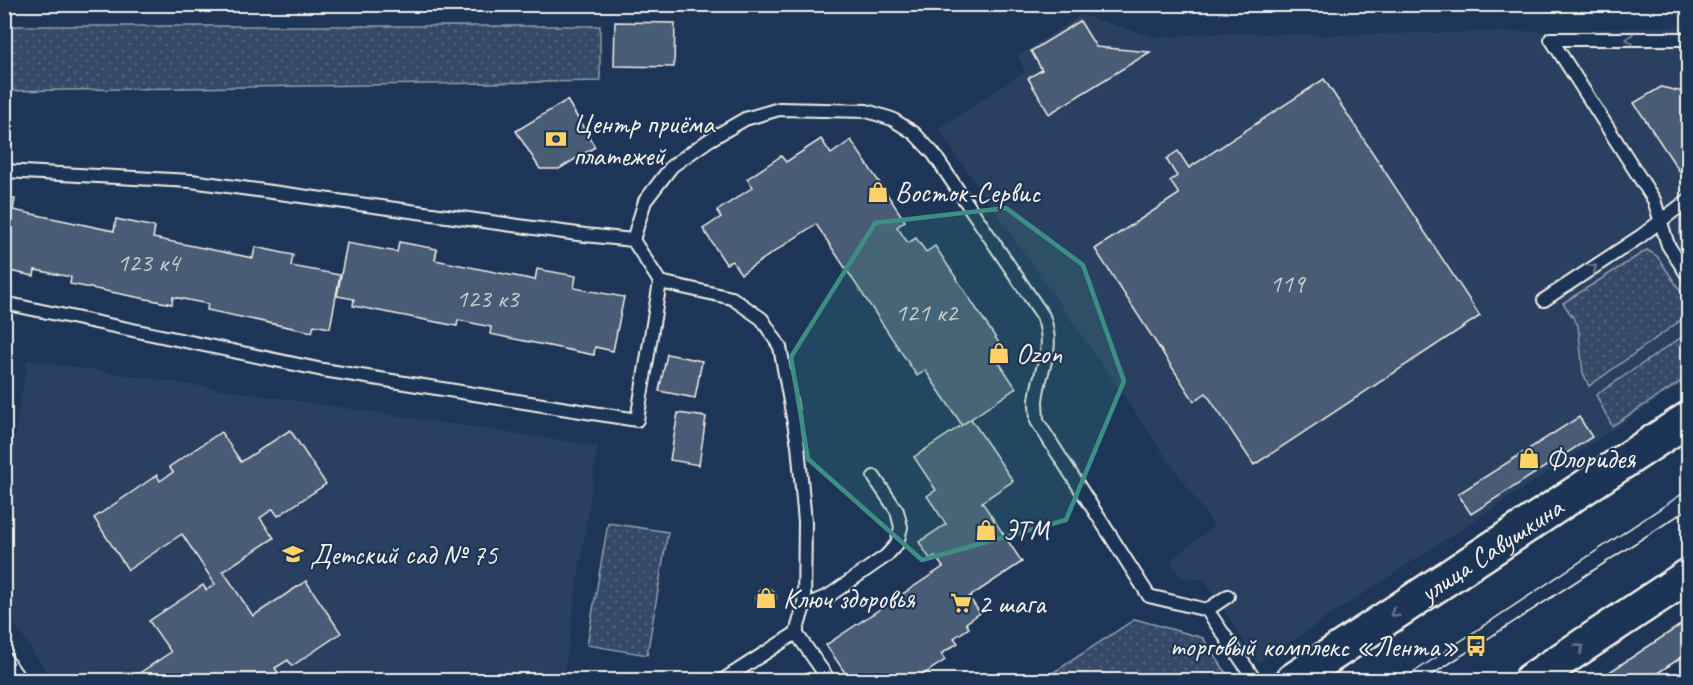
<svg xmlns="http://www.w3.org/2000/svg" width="1693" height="685" font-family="Caveat,sans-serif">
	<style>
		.built { fill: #2a4060 }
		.grass { fill: url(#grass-dots); stroke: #949ea8; stroke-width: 1.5 }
		.building { fill: #485b74; stroke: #f4f1e8; stroke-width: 1.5 }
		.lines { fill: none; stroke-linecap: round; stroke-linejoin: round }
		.lane-casing { stroke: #f4f1e8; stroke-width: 16 }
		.secondary-casing { stroke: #f4f1e8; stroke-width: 38 }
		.lane { stroke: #1d3557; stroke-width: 12 }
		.secondary { stroke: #1d3557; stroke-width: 33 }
		.tram { stroke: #f4f1e8; stroke-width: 1.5 }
		.oneway { stroke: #68778a }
		.marked { fill: #3d8f86; fill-opacity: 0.2; stroke: #3d8f86; stroke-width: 4.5; stroke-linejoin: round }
		.labels { text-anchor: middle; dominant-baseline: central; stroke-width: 4.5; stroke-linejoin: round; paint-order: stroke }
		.number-label { font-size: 26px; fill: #c9cccb }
		.poi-label { font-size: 28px; fill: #f4f1e8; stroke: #1d3557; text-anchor: start }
		.street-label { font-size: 28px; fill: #f4f1e8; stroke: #1d3557 }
	</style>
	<defs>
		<pattern id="grass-dots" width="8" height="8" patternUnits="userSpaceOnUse" patternTransform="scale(1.5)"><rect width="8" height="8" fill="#354a67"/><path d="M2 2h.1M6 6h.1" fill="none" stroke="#53657d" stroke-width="1.8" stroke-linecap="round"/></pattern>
	</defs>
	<rect width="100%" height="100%" fill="#1d3557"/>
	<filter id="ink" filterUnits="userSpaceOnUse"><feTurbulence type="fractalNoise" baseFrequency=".0167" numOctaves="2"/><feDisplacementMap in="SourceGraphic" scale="12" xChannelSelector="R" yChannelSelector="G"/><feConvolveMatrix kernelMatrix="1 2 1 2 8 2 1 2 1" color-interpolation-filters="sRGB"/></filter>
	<g filter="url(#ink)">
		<g class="built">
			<path d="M1081 15 1154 37 1229 33 1319 35 1548 31 1688 26V380L1258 663 1204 579H1182L1170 561 1214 526 938 129 1025 71 1017 56Z"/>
			<path d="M27 360 598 446 563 680H52L5 610V499Z"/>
		</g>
		<g class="grass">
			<path d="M4 26H600V81L5 91Z"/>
			<path d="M1688 209V248L1680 235V218Z"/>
			<path d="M1647 250 1657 256 1688 302V315L1589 386 1583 373 1578 325 1563 303Z"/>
			<path d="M1688 333V377L1612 426 1596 395Z"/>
			<path d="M608 523 668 532 647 655 587 645Z"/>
			<path d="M1135 619 1203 638 1229 677 1223 680H1042Z"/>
		</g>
		<g class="building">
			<path d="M1080 21 1096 47 1150 52 1049 114 1028 78 1042 70 1031 51Z"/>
			<path d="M615 22 675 23 674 67 614 66Z"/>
			<path d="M1324 79 1480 316 1254 465 1206 393 1194 401 1095 249 1179 194 1170 181 1177 176 1166 159 1178 151 1189 168Z"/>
			<path d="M1661 87 1688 93V184L1634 103Z"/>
			<path d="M567 100 595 147 559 169H540L516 131Z"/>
			<path d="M821 139 831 154 851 140 905 221 897 227 908 243 916 238 926 252 935 246 1007 355 998 361 1016 388 962 425 925 370 917 376 816 224 741 274 732 261 726 264 703 229 721 217 717 211 753 187 747 179 781 156 786 162Z"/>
			<path d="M4 197 15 199 13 210 114 231 116 219 155 227 153 238 253 258 255 247 293 255 291 266 340 275 330 328 314 325 312 332 207 310 208 304 173 297 172 304 70 284 71 277 35 270 34 276 4 270Z"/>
			<path d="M399 242 437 249 435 260 535 280 537 269 576 276 574 288 624 297 613 351 595 347 594 355 490 334 491 327 458 320 457 326 353 306 354 299 337 296 347 243 397 252Z"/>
			<path d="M667 354 702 361 695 398 659 391Z"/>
			<path d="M678 413 706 417 699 465 670 460Z"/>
			<path d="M1579 417 1592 437 1471 514 1458 494Z"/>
			<path d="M971 419 1013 481 982 502 1022 562 969 597 980 613 966 623 969 628 954 638 958 643 941 654 945 660 915 680 911 674 902 680H850L826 645 943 567 935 556 930 559 919 542 946 524 927 496 936 490 914 457Z"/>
			<path d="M290 430 326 484 278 516 273 509 260 518 274 538 223 571 253 616 306 581 341 633 292 666 288 660 275 668 279 674 270 680H129L171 652 149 621 203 585 206 590 215 584 182 534 128 570 94 518 157 475 160 481 173 472 169 467 221 432 241 462Z"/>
			<circle cx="766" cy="598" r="10"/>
			<path d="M1688 620V653L1647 680H1609L1605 675Z"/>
		</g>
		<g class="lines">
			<defs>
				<g id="lane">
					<path d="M1551 39 1654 200 1668 245 1688 276"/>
					<path d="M1551 39H1688"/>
					<path d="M4 171 191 181 585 235 633 240 660 282 732 298 762 319 780 347 798 445 805 522 804 606 796 633 723 680"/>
					<path d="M633 240 645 201 672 166 709 140 745 119 779 109 867 111 892 119 914 133 933 153 1043 316C1056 353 1039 367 1036 401 1036 408 1037 415 1037 421L1149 596 1207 610 1255 680"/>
					<path d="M1544 300 1641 236 1688 200"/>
					<path d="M4 303 323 370 637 420 660 282"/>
					<path d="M804 606 830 595 886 556 897 544 901 527 897 511 874 477"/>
					<path d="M1207 610 1228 596"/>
					<path d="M796 633 829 680"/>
					<path d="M4 657 20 680"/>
				</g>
				<g id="secondary">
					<path id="s1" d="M1293 680 1688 419"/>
					<path d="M1531 680 1688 576"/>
				</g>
			</defs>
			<use href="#lane" class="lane-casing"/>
			<use href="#secondary" class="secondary-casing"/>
			<use href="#lane" class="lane"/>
			<use href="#secondary" class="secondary"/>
			<g class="tram">
				<path d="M1402 680 1688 490"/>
				<path d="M1424 680 1688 509"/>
			</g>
		</g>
		<defs><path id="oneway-chevron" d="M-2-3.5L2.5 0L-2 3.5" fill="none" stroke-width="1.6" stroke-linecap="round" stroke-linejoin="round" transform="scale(1.5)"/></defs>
		<g class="oneway">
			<use href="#oneway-chevron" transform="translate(1630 39) rotate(180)"/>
			<use href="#oneway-chevron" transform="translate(1593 268) rotate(-34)"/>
			<use href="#oneway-chevron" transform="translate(1394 613) rotate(147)"/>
			<use href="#oneway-chevron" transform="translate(1580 648) rotate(-33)"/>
		</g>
	</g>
	<path class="marked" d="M1006 208 1083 265 1124 381 1066 520 922 560 808 459 791 357 875 223Z"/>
	<defs>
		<symbol id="bank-bare" viewBox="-9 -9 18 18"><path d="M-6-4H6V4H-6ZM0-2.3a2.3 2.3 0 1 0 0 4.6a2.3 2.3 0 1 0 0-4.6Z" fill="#ffd166" stroke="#1d3557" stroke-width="2.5" paint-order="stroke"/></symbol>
		<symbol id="shop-bare" viewBox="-9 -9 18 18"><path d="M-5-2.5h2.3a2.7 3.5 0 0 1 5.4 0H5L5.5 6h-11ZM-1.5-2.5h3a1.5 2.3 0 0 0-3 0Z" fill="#ffd166" stroke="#1d3557" stroke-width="2.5" paint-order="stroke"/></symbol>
		<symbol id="school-bare" viewBox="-9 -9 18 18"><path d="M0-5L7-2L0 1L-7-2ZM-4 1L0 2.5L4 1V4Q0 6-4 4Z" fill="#ffd166" stroke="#1d3557" stroke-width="2.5" paint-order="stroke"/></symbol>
		<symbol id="supermarket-bare" viewBox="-9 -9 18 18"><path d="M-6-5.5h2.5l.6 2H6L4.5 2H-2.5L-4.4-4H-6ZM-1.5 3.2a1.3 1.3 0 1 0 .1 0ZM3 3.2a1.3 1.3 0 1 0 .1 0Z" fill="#ffd166" stroke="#1d3557" stroke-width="2.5" paint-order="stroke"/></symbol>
		<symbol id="bus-bare" viewBox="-9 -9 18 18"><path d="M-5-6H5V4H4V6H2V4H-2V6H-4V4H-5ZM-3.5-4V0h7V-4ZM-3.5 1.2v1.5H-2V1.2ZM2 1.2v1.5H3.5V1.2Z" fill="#ffd166" stroke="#1d3557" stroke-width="2.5" paint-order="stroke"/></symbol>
	</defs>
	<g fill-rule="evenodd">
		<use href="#bank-bare" x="541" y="124" width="30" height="30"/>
		<use href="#shop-bare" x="863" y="177" width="30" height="30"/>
		<use href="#shop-bare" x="984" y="338" width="30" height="30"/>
		<use href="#shop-bare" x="1514" y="443" width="30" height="30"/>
		<use href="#shop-bare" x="971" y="515" width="30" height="30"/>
		<use href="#school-bare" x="278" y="539" width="30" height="30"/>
		<use href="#shop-bare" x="751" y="583" width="30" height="30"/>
		<use href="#supermarket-bare" x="946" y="588" width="30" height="30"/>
		<use href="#bus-bare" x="1461" y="631" width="30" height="30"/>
	</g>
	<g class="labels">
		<g class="number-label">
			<text x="148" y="262">123 к4</text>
			<text x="1287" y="283">119</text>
			<text x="487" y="298">123 к3</text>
			<text x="926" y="312">121 к2</text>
		</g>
		<g class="poi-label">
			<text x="573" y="123">Центр приёма<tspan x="573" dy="32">платежей</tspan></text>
			<text x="895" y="192">Восток-Сервис</text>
			<text x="1016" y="353">Ozon</text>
			<text x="1546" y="458">Флоридея</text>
			<text x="1003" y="530">ЭТМ</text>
			<text x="310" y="554">Детский сад № 75</text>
			<text x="783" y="598">Ключ здоровья</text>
			<text x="978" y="603">2 шага</text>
			<text x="1459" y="646" text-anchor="end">торговый комплекс «Лента»</text>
		</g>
		<g class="street-label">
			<text stroke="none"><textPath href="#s1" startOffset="237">улица Савушкина</textPath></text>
		</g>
	</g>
	<rect width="1693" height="685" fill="none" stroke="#1d3557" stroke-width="24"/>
	<rect x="12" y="12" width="1669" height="661" fill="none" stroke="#f4f1e8" stroke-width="2" filter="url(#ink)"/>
</svg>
